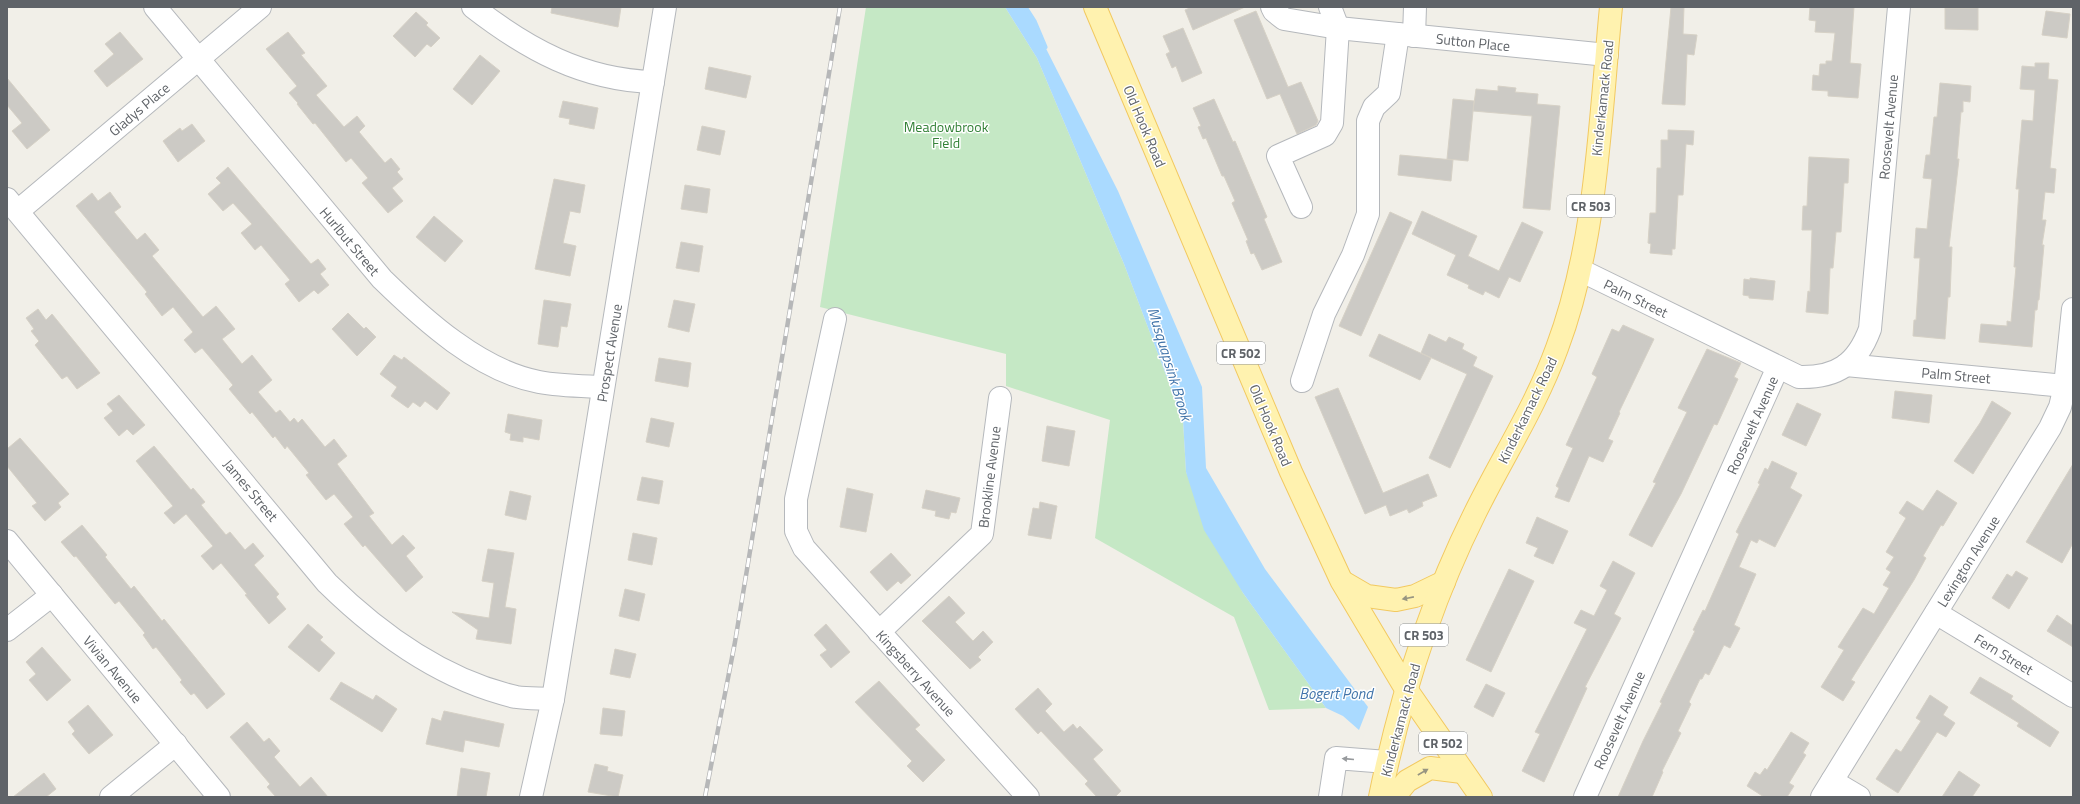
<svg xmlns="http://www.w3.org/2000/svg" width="2080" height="804" font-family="'Titillium Web',sans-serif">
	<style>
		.green { fill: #c5e8c5 }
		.water { fill: #aadaff }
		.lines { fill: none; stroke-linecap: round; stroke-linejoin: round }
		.stream { stroke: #aadaff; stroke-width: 5 }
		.building { fill: #cccac5; stroke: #d6d1c6 }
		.minor-casing { stroke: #b5b8bc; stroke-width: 24 }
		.major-casing { stroke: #f2c960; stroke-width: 24 }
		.minor { stroke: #fff; stroke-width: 22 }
		.major { stroke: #fff2af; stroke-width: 22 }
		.rail-casing { stroke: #b6b7b8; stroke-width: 4.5 }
		.rail { stroke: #fff; stroke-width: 3; stroke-dasharray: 9; stroke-linecap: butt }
		.oneway { fill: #979581 }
		.oneway2 { fill: #979a9d }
		.labels { text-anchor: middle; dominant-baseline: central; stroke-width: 3; stroke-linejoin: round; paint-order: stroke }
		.shield { fill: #fff; stroke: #8f9295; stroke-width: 1 }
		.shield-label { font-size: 13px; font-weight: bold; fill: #5f6368 }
		.street-label { font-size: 14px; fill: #5f6368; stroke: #fff }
		.park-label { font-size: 14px; fill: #348238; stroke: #fff }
		.water-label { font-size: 15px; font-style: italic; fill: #4174aa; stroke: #fff }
	</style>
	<rect width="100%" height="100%" fill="#f1efe8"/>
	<path class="green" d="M866 7H1005L1037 58 1124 264 1183 420 1186 472 1243 593 1326 708 1269 710 1234 617 1095 538 1110 420 1006 386V354L820 307Z"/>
	<path class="water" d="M1005 7H1025L1118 191 1202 387 1206 468 1265 569 1368 707 1359 730 1343 716 1326 708 1243 593 1204 530 1186 472 1183 420 1124 264 1037 58Z"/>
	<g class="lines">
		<path class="stream" d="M1025 7 1034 21 1045 47"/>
	</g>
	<g class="building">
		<path d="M552 7H621L618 27 551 13Z"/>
		<path d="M1192 7H1245L1193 30 1185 10Z"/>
		<path d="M1671 7H1684L1683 34 1697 35 1694 55 1687 54 1685 105 1662 104Z"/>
		<path d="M1810 7H1854L1850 63 1861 64 1858 98 1828 96V91L1812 90 1813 75 1819 76 1820 64H1826V61H1832L1835 33 1815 32 1816 21 1809 20Z"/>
		<path d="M1945 8H1978V30L1945 29Z"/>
		<path d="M1256 11 1288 87 1301 82 1318 121 1316 125 1297 134 1280 94 1267 99 1234 20Z"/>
		<path d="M2046 11 2070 14 2067 38 2042 35Z"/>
		<path d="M416 12 428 23 426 25 440 38 431 47 427 44 415 57 393 36Z"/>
		<path d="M1183 28 1202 73 1182 82 1176 66 1172 68 1166 54 1170 52 1163 36Z"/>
		<path d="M120 32 143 59 107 87 94 71 114 54 105 44Z"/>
		<path d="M288 32 305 53 301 55 327 86 316 95 344 127 357 116 365 126 359 132 385 163 391 158 400 169 397 172 403 179 392 188 403 201 388 213 362 183 368 178 351 158 346 162 315 123 313 124 297 104 298 103 289 93 297 86 266 49Z"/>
		<path d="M480 55 500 71 472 105 453 89Z"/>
		<path d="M2035 63H2049L2048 79 2058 80 2050 168 2056 169 2054 193 2045 192 2042 220H2046L2042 245H2044L2039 300H2038L2037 310H2035L2032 347 1979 342 1981 324 2007 326V321L2011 322 2016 267H2014L2019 189H2016L2022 120 2033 121 2035 90 2020 89 2022 66 2035 67Z"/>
		<path d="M709 67 751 76 746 98 705 89Z"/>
		<path d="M7 78 50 130 27 149 12 131 22 123 7 105Z"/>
		<path d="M1940 83 1971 86 1970 102 1963 101V112H1961L1957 159H1959L1949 247H1952L1950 297H1948L1945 339 1913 336 1914 320H1916L1920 258H1914L1916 228 1927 229 1932 179 1923 178 1926 155H1930L1934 117H1937Z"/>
		<path d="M1498 86 1516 88 1515 92 1538 94 1537 104 1560 106 1550 210 1523 208 1532 116 1473 111 1476 89 1498 91Z"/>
		<path d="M1214 99 1233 142 1235 141 1267 217 1264 219 1282 262 1262 270 1254 253 1251 254 1246 241 1248 240 1232 203 1235 201 1224 176H1222L1206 138 1203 139 1198 127 1201 126 1193 108Z"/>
		<path d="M1453 99 1474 101 1468 161 1447 159Z"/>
		<path d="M563 101 598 108 594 129 569 124 570 119 559 117Z"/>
		<path d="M192 124 205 141 178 162 163 141 180 128 182 131Z"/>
		<path d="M702 126 725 131 720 155 697 150Z"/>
		<path d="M1668 130 1694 131 1693 145 1686 144 1683 195H1678L1675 249H1672V255L1650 253 1651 244 1648 243 1650 213H1656L1657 168H1661V140H1668Z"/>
		<path d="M1400 155 1453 160 1451 181 1398 175Z"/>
		<path d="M1809 157 1849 159 1848 183H1844L1841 232H1836L1833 268H1830L1828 314 1806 312 1808 291 1810 292 1812 230H1802L1803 206H1807Z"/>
		<path d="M228 167 311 264 318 259 326 269 320 274 329 285 318 294 314 290 299 302 285 284 290 280 261 245 255 250 241 233 252 224 233 203 223 211 208 194 221 183 216 178Z"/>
		<path d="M554 179 585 185 580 213 570 211 563 243 576 246 570 276 535 269Z"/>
		<path d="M685 185 710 189 707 213 681 209Z"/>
		<path d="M110 192 121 207 114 212 137 240 145 233 159 250 152 256 203 317 216 306 235 329 222 339 242 364 252 355 272 380 258 392 276 413 280 410 290 422 294 418 298 423 302 419 325 447 334 439 347 456 337 464 374 513 369 516 392 545 403 535 415 548 406 556 423 577 406 592 365 545 363 547 344 524 353 517 334 494 326 500 306 475 309 473 287 446 285 449 275 436 273 438 252 412 250 414 229 389 233 385 202 348 195 353 184 340 193 332 173 307 162 316 145 294 147 292 76 206 92 193 98 201Z"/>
		<path d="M1422 211 1477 236 1468 256 1499 271 1522 222 1543 232 1520 282 1509 277 1499 298 1485 291 1483 295 1468 288 1469 285 1447 275 1456 255 1412 234Z"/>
		<path d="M1390 212 1412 222 1361 336 1339 326Z"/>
		<path d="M434 216 463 241 445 262 416 237Z"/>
		<path d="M681 242 703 246 699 272 676 268Z"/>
		<path d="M1750 278 1775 281 1773 300 1749 298V296L1743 295 1744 279 1750 280Z"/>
		<path d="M544 300 571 304 567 327 561 326 558 347 538 344Z"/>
		<path d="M674 300 695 304 689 332 668 327Z"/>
		<path d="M38 309 46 320 52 314 100 373 77 389 67 376 62 379 35 345 39 341 31 331 34 329 26 318Z"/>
		<path d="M348 313 364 329 366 327 376 337 357 356 332 329Z"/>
		<path d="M1623 325 1654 339 1619 412 1620 413 1608 439 1613 441 1603 462 1589 456 1569 502 1555 497 1559 488 1556 486 1573 448 1566 445 1597 377 1592 374 1612 329 1619 332Z"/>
		<path d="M1379 334 1431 358 1420 380 1369 356Z"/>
		<path d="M1429 334 1446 342 1449 337 1464 344 1462 349 1477 357 1473 366 1493 376 1450 468 1429 458 1467 374 1421 353Z"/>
		<path d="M1707 349 1741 363 1734 377 1738 379 1717 425 1714 424 1681 494 1652 547 1629 535 1656 483 1653 482 1687 412 1678 408Z"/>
		<path d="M394 355 402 360 404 357 450 393 437 410 425 401 420 407 413 402 408 408 391 396 397 387 380 374Z"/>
		<path d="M659 358 691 363 688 387 655 381Z"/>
		<path d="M1338 388 1383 493 1428 474 1437 496 1422 502 1423 506 1409 513 1407 509 1390 516 1386 505 1365 514 1315 397Z"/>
		<path d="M1895 391 1932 395 1929 423 1892 418Z"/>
		<path d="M119 395 145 425 133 435 127 429 119 436 104 418 113 411 107 404Z"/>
		<path d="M1992 401 2011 413 1973 474 1954 461 1980 423Z"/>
		<path d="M1797 403 1821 414 1806 446 1782 435Z"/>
		<path d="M508 414 542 420 539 440 523 437V442L510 440 511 434 505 432Z"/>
		<path d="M651 418 674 423 669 447 646 442Z"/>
		<path d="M1047 426 1075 431 1069 466 1042 461Z"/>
		<path d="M20 438 69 494 58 503 61 507 45 521 32 506 37 503 7 466V449Z"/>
		<path d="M154 446 191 490 193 488 205 502 201 505 226 535 230 532 245 550 253 543 264 556 254 565 279 594 276 597 286 609 269 624 245 595 247 594 221 563 213 570 201 556 213 546 186 514 174 524 164 513 173 506 136 461Z"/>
		<path d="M1772 461 1797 473 1790 488 1802 495 1775 547 1759 539 1757 543 1751 540 1739 567 1756 574 1734 625 1740 628 1730 648 1724 645 1709 675 1705 673 1702 679H1700L1689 702 1691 704 1678 731 1681 733 1662 771 1663 772 1652 797H1618L1643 741 1662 703 1660 702 1695 631 1693 630 1703 610 1705 611 1739 534 1736 532 1760 484 1758 483 1765 468 1768 470Z"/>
		<path d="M2073 464V543L2062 563 2026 542Z"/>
		<path d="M642 477 663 481 659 504 637 500Z"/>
		<path d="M847 488 873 494 866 532 840 527Z"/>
		<path d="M926 490 960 498 956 513 951 512 949 519 935 516 936 511 922 508Z"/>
		<path d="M1937 490 1957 503 1943 526 1941 525 1923 556 1926 558 1914 580 1851 680 1855 682 1843 701 1821 687 1844 650 1838 647 1863 608 1874 614 1889 588 1883 585 1891 572 1886 569 1894 557 1886 552 1906 518 1899 513 1907 501 1923 511Z"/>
		<path d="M510 491 531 496 526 520 505 515Z"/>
		<path d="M1040 502 1057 506 1051 539 1028 535 1033 508 1039 509Z"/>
		<path d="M1537 517 1568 531 1553 564 1534 556 1538 548 1526 543Z"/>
		<path d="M82 525 107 555 105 557 131 589 134 586 162 621 164 619 225 694 207 709 194 693 191 695 180 682 182 680 156 647 153 649 143 635 145 633 119 601 115 604 76 556 74 557 61 542Z"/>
		<path d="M633 533 657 538 652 565 628 560Z"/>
		<path d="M488 549 514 553 505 607 516 609 511 644 476 639 478 630 452 612 489 618 494 583 482 581Z"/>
		<path d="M891 553 911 575 901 584 898 581 887 591 870 572Z"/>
		<path d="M1613 561 1635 573 1614 614 1621 618 1585 687 1587 688 1544 782 1522 771 1540 734 1535 732 1587 629 1574 623 1581 610 1594 616 1607 590 1600 586Z"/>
		<path d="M1509 569 1534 581 1491 672 1466 660Z"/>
		<path d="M2016 571 2028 578 2009 609 1992 598 2007 574 2012 577Z"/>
		<path d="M625 589 645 594 639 621 619 616Z"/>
		<path d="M949 596 965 613 955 622 973 641 983 631 993 642 978 657 981 660 970 669 922 621Z"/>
		<path d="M2057 615 2073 626V647L2047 631Z"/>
		<path d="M308 624 323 637 320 640 335 653 319 672 288 647Z"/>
		<path d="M826 624 850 652 831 668 820 655 827 650 814 635Z"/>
		<path d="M42 647 71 680 47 701 29 680 36 674 26 662Z"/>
		<path d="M615 649 636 654 630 678 610 674Z"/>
		<path d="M1980 677 2013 696 2011 699 2059 732 2050 747 2017 726 2019 723 1970 693Z"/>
		<path d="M879 681 920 725 915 729 945 760 923 782 907 766 912 761 855 702Z"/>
		<path d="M341 682 373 700 376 695 397 709 382 732 330 699Z"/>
		<path d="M1486 684 1505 693 1493 717 1474 707Z"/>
		<path d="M1038 688 1052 704 1045 711 1064 732 1073 724 1077 729 1080 726 1103 750 1093 759 1121 791 1115 797H1097L1085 784 1088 781 1041 731 1038 734 1015 709Z"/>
		<path d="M1930 695 1948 707 1943 715 1955 723 1946 737 1937 732 1898 793 1876 779 1896 749 1901 752 1921 721 1916 718Z"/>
		<path d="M88 705 113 735 89 754 72 734 75 731 68 722Z"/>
		<path d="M603 708 625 711 622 736 600 734Z"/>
		<path d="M444 711 504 724 499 747 465 740 463 752 426 744 432 718 441 721Z"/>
		<path d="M247 722 264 742 269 738 280 751 274 757 300 787 311 777 328 797H276L267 787 270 784 230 737Z"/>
		<path d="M1791 732 1809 743 1803 753 1806 755 1789 783 1794 786 1787 797H1764L1747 786 1755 772 1760 775 1765 768 1767 770Z"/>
		<path d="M595 764 608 767 607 771 623 775 618 797 588 792Z"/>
		<path d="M461 768 490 773 486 797H457Z"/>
		<path d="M1959 771 1980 785 1972 797H1942Z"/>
		<path d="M44 773 56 789 46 797H13Z"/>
	</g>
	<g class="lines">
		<defs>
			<g id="minor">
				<path d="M155 7 382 279C424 320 480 371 539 382 560 386 582 386 603 387"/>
				<path d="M473 7C527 49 583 80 653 82"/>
				<path d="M1272 7 1274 11 1284 19 1338 28 1607 55"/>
				<path d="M1414 36 1415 7"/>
				<path d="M7 199 327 583C380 635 442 680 516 697 528 699 541 698 553 699"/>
				<path d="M1301 207 1278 156 1325 135 1332 123 1338 28 1330 7"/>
				<path d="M18 211 260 7"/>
				<path d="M1580 270 1799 377C1837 378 1857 364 1870 329L1899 7"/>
				<path d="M835 319 796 499V531L804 548 1028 797"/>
				<path d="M1846 365 2065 386"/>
				<path d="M1302 381 1324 314 1353 255 1368 214V121L1374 107 1389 93 1398 34"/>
				<path d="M7 541 219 797"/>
				<path d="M1936 613 2073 696"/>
				<path d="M7 630 52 595"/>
				<path d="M879 632 982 534 1000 398"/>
				<path d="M1832 781 1859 797"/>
				<path d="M111 797 176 744"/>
				<path d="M531 797 553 699 665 7"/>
				<path d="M1330 797 1336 758 1387 762"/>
				<path d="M1585 797 1778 367"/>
				<path d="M1822 797 2050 428 2060 407 2065 386 2073 309"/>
			</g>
			<g id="major">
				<path d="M1095 7 1291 472 1341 580 1406 689 1481 797"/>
				<path d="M1343 582 1367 596 1396 600 1415 596 1444 582"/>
				<path d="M1380 797C1400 699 1430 603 1475 513 1502 458 1536 406 1557 348 1597 242 1600 119 1611 7"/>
				<path d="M1394 797 1407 781 1430 768 1462 772"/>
			</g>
		</defs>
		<use href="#minor" class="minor-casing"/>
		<use href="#major" class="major-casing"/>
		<use href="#minor" class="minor"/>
		<use href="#major" class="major"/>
		<defs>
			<path id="rail" d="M705 797 735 642 840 7"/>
		</defs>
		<use href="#rail" class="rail-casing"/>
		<use href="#rail" class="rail"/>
	</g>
	<defs><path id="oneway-solid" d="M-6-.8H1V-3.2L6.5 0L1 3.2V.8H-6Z"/></defs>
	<g class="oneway">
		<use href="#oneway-solid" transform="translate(1408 598) rotate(169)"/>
		<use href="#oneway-solid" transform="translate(1423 772) rotate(-30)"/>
	</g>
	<use class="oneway2" href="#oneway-solid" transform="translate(1348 759) rotate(-175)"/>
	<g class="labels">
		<g class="shield">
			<rect x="1567" y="195" width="48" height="22" rx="3"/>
			<rect x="1217" y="342" width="48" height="22" rx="3"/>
			<rect x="1400" y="624" width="48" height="22" rx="3"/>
			<rect x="1419" y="732" width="48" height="22" rx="3"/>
		</g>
		<g class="shield-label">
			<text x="1591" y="206">CR 503</text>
			<text x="1241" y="353">CR 502</text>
			<text x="1424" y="635">CR 503</text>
			<text x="1443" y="743">CR 502</text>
		</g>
		<g class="street-label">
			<text transform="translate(1473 42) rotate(6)">Sutton Place</text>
			<text transform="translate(1602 98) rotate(-84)">Kinderkamack Road</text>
			<text transform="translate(139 109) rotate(-40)">Gladys Place</text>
			<text transform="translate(1145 126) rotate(67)">Old Hook Road</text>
			<text transform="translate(1888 127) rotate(-85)">Roosevelt Avenue</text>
			<text transform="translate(350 241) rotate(50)">Hurlbut Street</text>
			<text transform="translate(1636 298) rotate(26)">Palm Street</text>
			<text transform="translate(609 353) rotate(-81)">Prospect Avenue</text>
			<text transform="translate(1956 375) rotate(5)">Palm Street</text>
			<text transform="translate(1527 410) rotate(-64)">Kinderkamack Road</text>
			<text transform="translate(1271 425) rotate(67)">Old Hook Road</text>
			<text transform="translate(1752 425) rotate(-66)">Roosevelt Avenue</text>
			<text transform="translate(989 477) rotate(-83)">Brookline Avenue</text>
			<text transform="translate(251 490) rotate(50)">James Street</text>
			<text transform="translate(1968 561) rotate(-58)">Lexington Avenue</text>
			<text transform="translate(2004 654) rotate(31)">Fern Street</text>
			<text transform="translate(113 669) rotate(50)">Vivian Avenue</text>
			<text transform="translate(916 673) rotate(48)">Kingsberry Avenue</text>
			<text transform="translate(1400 720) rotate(-75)">Kinderkamack Road</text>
			<text transform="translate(1619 720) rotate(-66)">Roosevelt Avenue</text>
		</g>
		<g class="park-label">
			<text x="946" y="126">Meadowbrook<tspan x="946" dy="16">Field</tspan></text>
		</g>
		<g class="water-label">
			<text transform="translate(1170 364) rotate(73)">Musquapsink Brook</text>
			<text x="1336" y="693">Bogert Pond</text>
		</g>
	</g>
	<rect width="2080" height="804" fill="none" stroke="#5f6368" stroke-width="16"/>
</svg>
